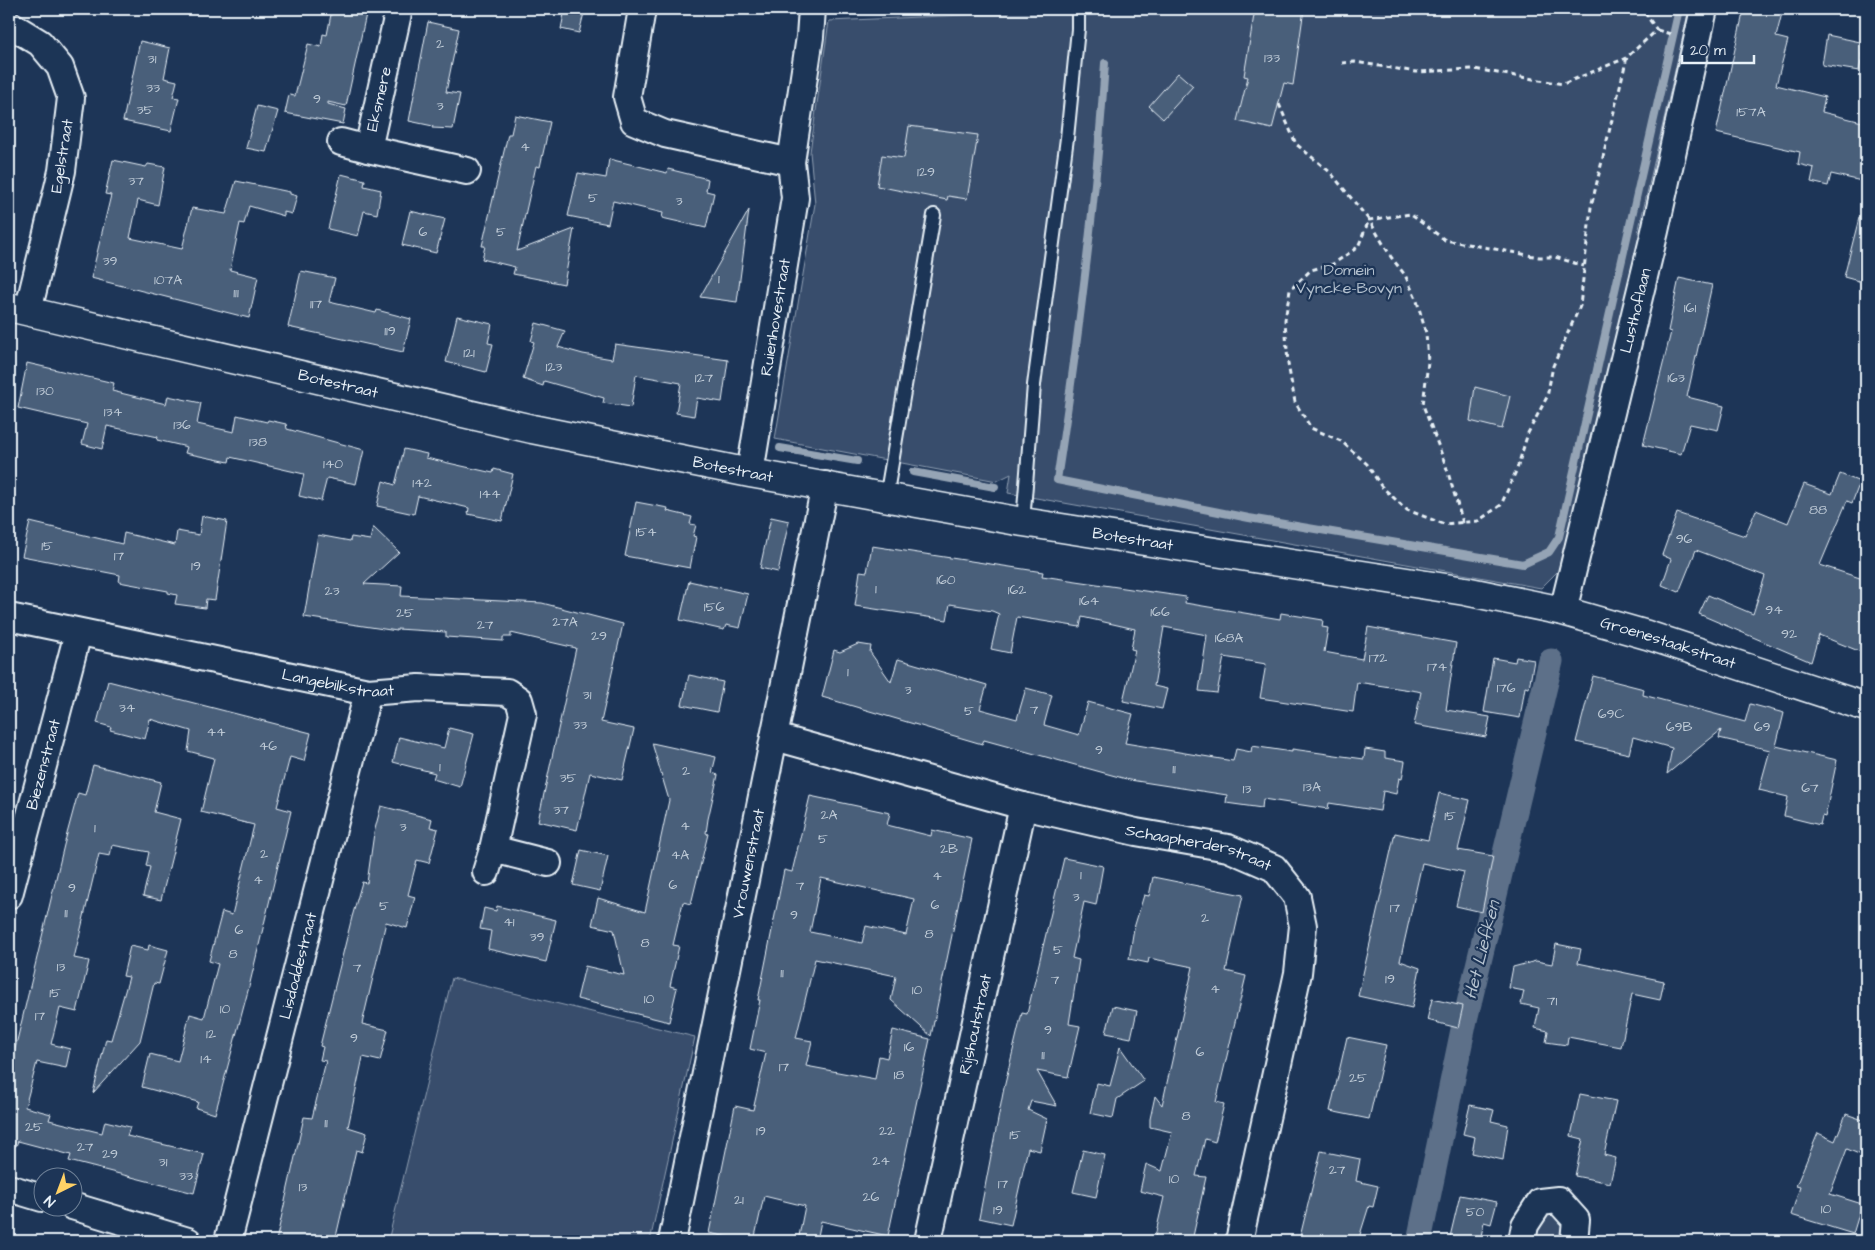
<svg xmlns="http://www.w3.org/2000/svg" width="1875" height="1250" font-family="'Architects Daughter',sans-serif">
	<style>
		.green { fill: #374d6c; stroke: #909fb2 }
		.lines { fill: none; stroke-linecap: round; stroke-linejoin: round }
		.stream { stroke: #95a4b5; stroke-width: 8 }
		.canal { stroke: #5d7089; stroke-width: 25 }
		.building { fill: #495e7a; stroke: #e8f1f8; fill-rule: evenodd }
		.lane-casing { stroke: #e8f1f8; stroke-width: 16 }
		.street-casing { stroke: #e8f1f8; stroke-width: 30 }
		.secondary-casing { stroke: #e8f1f8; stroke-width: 31 }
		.path { stroke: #e8f1f8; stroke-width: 3; stroke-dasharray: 5 4; stroke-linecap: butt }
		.lane { stroke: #1d3557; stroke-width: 12 }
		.street { stroke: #1d3557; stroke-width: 26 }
		.secondary { stroke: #1d3557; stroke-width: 28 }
		.labels { text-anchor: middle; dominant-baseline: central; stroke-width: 4.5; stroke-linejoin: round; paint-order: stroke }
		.number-label { font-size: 14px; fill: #c0ccd8 }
		.street-label { font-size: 16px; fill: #e8f1f8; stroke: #1d3557 }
		.park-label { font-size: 16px; fill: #b3c0ce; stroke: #1d3557 }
		.water-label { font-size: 18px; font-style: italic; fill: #b7c4d1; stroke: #1d3557 }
	</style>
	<rect width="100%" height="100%" fill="#1d3557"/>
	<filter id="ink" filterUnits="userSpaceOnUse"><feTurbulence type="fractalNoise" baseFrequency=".02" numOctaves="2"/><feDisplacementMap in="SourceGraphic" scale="10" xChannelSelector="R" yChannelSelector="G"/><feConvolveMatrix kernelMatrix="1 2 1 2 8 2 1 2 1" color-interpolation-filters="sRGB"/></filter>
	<g filter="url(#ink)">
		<g class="green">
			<path d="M1072 9H1689L1638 233 1640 234 1563 566 1541 588 1008 493 1011 474 997 481 775 439 815 204 810 152 829 21 988 14H1071Z"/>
			<path d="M452 978 695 1037 650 1241H388Z"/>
			<path d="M1553 1211 1565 1223 1562 1241H1536L1537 1219Z"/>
		</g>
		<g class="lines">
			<g class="stream">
				<path d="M1105 63C1096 203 1078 342 1057 480L1249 518 1523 564 1549 552 1559 537 1679 9"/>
				<path d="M780 448 857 461"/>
				<path d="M913 472 995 487"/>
			</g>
			<path class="canal" d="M1419 1241 1465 1020 1551 661"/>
		</g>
		<g class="building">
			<path d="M332 9 366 14 346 106 328 102V104L346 109 343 124 285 113 289 95 295 96 308 44 321 47 323 34 327 35Z"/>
			<path d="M565 9H585L579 33 561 29Z"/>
			<path d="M1255 9H1304L1293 85 1284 83 1272 129 1237 121 1248 77 1244 76Z"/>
			<path d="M1744 9H1763L1782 13 1776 37 1788 40 1776 85 1825 97 1822 112 1866 123V182L1831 174 1828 186 1811 182 1814 168 1798 164 1800 152 1716 133Z"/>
			<path d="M428 22 459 29 446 92 460 94 453 129 432 128 433 126 409 121Z"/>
			<path d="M1827 35 1865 43 1859 71 1822 65Z"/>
			<path d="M140 41 170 48 164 78 177 81 173 97 179 98 171 131 123 121Z"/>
			<path d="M1178 73 1193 86 1163 119 1149 106Z"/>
			<path d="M257 106 278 111 266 152 246 148Z"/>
			<path d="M515 115 550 122 540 167 536 166 517 251 574 229 564 284 513 274 515 267 482 259 485 246H482L508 134H511Z"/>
			<path d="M909 126 978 135 967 199 948 196 947 200 877 186 882 155 904 158Z"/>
			<path d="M609 159 667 173 668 169 708 179 706 191 714 193 706 228 662 218 663 213 613 201 608 224 568 216 578 173 606 178Z"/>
			<path d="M113 160 146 167 148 164 165 167 158 205 138 200 130 238 182 249 192 208 226 214 236 181 290 192V194L297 196 292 214 284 212V216L249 206 244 224 240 223 230 270 258 277 249 318 91 278 111 195 105 194Z"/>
			<path d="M341 174 365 180 364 186 381 190 377 214 364 211 358 236 328 229Z"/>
			<path d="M749 210 737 302 700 297Z"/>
			<path d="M410 211 445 219 436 253 402 245Z"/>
			<path d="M1859 218 1866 219V283L1844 277Z"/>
			<path d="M301 271 335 278 329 302 376 313 377 310 411 319 403 352 288 327Z"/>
			<path d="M1679 278 1712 285 1687 397 1724 406 1718 430 1690 424 1681 454 1643 445 1671 332 1668 331Z"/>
			<path d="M457 316 492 324 488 343 493 344 486 372 446 362Z"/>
			<path d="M536 323 565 331 558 347 583 354 612 359 615 344 728 360 722 402 697 398 694 416 676 413 681 383 636 375 631 407 603 403 604 398 544 381 543 386 523 379 534 342 531 341Z"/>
			<path d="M27 363 114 383 112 391 166 404 168 396 201 403 197 424 234 432 237 415 267 422 268 420 286 424 287 429 364 450 356 484 327 478 321 501 299 496 304 474 230 457 229 462 185 453 187 447 157 440 158 437 107 426 102 449 82 444 87 424 18 408Z"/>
			<path d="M1475 387 1510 396 1502 429 1470 421Z"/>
			<path d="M404 449 427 454 426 458 493 473 494 469 513 474 502 521 468 514 469 508 418 496 414 514 377 506 383 481 395 485Z"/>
			<path d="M1840 474 1860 482 1852 503 1847 501 1820 565 1866 580V654L1819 635 1811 662 1699 614 1708 595 1753 614 1765 576 1696 550 1679 592 1662 585 1671 559 1662 555 1677 513 1745 536 1756 510 1788 523 1804 484 1832 494Z"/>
			<path d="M636 502 668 508 667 511 692 517 690 524 696 525 693 536 696 537 690 568 625 556Z"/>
			<path d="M202 516 227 521 215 600 206 599 205 608 175 604 177 595 168 593V591L119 582 120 575 22 556 30 522 122 544 124 533 175 545 177 531 199 535Z"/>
			<path d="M771 517 789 521 778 572 760 568Z"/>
			<path d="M373 527 399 552 364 584 402 586 401 596 542 603 623 624 601 722 634 729 622 780 590 773 577 830 538 821 576 648 511 633V637H503V641L446 637V632L397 629V631L304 617 318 535 350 541 351 537 370 540Z"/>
			<path d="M872 546 1043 572 1042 576 1186 597 1185 603 1280 619 1281 613 1323 620 1322 627 1328 628 1324 652 1362 659 1368 627 1456 643 1446 710 1490 717 1486 737 1414 725 1421 692 1417 691 1357 682 1353 712 1260 698 1266 664 1224 657 1217 693 1199 691 1207 635 1164 627 1154 686 1167 689 1162 709 1123 701 1135 650 1131 649 1135 629 1082 617 1080 627 1017 617 1010 653 991 649 999 614 992 611 950 604 947 620 855 606 860 571 867 572Z"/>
			<path d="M689 581 748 594 740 628 726 625 724 630 680 620Z"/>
			<path d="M858 644 871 646 870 652 891 682 898 659 987 685 980 709 1017 719 1026 688 1052 695 1044 725 1079 735 1088 702 1133 714 1125 743 1233 761 1236 749 1251 752 1252 746 1292 752V749L1364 759 1365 749 1385 752V758L1405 761 1402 779 1399 778 1396 794 1383 791 1380 811 1329 803 1328 809 1263 799 1262 808 1226 803 1227 795 1130 780 984 740 982 744 822 697 834 650 840 652Z"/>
			<path d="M1516 657 1534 660 1529 688 1525 687 1520 718 1484 712 1493 658 1515 662Z"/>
			<path d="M689 675 723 682 717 712 682 705Z"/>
			<path d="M1593 676 1644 689 1643 695 1745 722 1750 704 1784 713 1776 746 1837 760 1825 817 1822 816 1820 825 1784 816 1788 797 1759 790 1770 750 1719 738 1721 730 1667 774 1672 748 1633 737 1629 754 1576 742Z"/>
			<path d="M108 681 311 733 304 761 290 757 277 807 291 811 249 987 215 1114 196 1108 198 1102 142 1087 150 1054 178 1061 190 1014 204 1018 218 964 209 961 222 912 232 915 254 825 201 812 214 758 188 751 191 731 150 719 145 739 110 730 111 727 97 723Z"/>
			<path d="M449 728 474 734 460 787 433 779 435 773 393 762 399 737 444 748Z"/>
			<path d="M652 743 716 757 712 773 718 775 708 819 706 833 708 834 691 904 683 902 673 945 679 946 670 986 677 988 669 1022 577 999 585 966 624 975 614 930 592 925 598 898 645 912 669 800Z"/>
			<path d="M93 765 161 782 154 812 181 819 161 900 143 896 150 867 146 866 149 852 112 845 110 856 99 854 74 958 89 961 77 1012 60 1008 51 1044 70 1049 66 1068 37 1062 25 1107 51 1114 49 1120 102 1133 105 1121 130 1127 127 1136 204 1154 194 1193 69 1161 71 1155 18 1141 16 1146 9 1145V1074L64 845 78 793 85 795Z"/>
			<path d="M1439 793 1470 800 1458 850 1493 856 1482 912 1456 906 1464 872 1422 863 1400 961 1420 968 1412 1008 1358 996 1395 833 1428 840Z"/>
			<path d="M810 796 890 813 887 825 931 836 932 830 972 839 931 1036 891 1000 896 976 815 959 796 1038 812 1041 806 1066 875 1079 879 1056 887 1058 893 1030 930 1039 888 1236 821 1221 817 1241H798L805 1206 764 1196 754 1241H747L709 1233 735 1106 753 1110 766 1053 750 1049 760 1000H758L784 870 792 872ZM821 878 914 899 906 935 866 926 862 943 810 932Z"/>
			<path d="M381 806 432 819 430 827 438 829 429 863 417 860 408 895 415 897 407 928 386 922 362 1024 388 1030 380 1061 363 1057 348 1127 367 1133 362 1152 356 1150 335 1241H276L304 1117 312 1118 326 1061 320 1060 323 1047 320 1046 352 917 362 882 367 883 374 833Z"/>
			<path d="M581 850 608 856 600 891 573 885Z"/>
			<path d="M1064 858 1103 866 1096 905 1084 902 1072 958 1079 960 1069 1024 1080 1026 1068 1077 1037 1071 1057 1106 1031 1101 1028 1110 1047 1119 1040 1151 1028 1148 1011 1225 979 1218 1004 1088 1022 1013 1027 1014Z"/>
			<path d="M1153 877 1243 895 1226 971 1246 976 1216 1102 1224 1104 1215 1142 1205 1139 1196 1176 1206 1177 1192 1241H1154L1164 1197 1140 1191 1146 1164 1162 1171 1172 1132 1150 1127V1119L1155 1096 1162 1105 1193 967 1149 958 1148 963 1129 959 1134 928 1144 895 1149 896Z"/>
			<path d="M497 906 556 920 546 962 488 949 491 931 480 929 484 908 496 911Z"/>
			<path d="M1556 944 1581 949 1578 963 1664 981 1660 1000 1632 994 1621 1047 1568 1037 1567 1045 1546 1042 1548 1031 1535 1028 1539 1008 1521 1004 1524 991 1509 988 1513 967 1536 961 1552 964Z"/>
			<path d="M149 945 168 950 159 984 154 983 140 1041 93 1093 106 1039 111 1040 129 977 123 976 130 946 148 950Z"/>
			<path d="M1432 999 1463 1006 1458 1028 1427 1020Z"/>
			<path d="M1113 1006 1137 1011 1131 1038 1106 1033Z"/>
			<path d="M1347 1037 1386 1045 1369 1119 1330 1111Z"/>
			<path d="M1120 1047 1144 1081 1117 1099 1113 1118 1090 1113 1097 1083 1110 1086Z"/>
			<path d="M1580 1094 1616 1101 1604 1155 1616 1158 1610 1183 1575 1176 1583 1139 1571 1136Z"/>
			<path d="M1470 1105 1494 1110 1491 1121 1508 1125 1503 1160 1472 1153 1475 1137 1463 1134Z"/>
			<path d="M1846 1114 1866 1121V1157L1847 1149 1830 1194 1862 1204 1853 1234 1791 1215 1800 1187 1796 1186 1818 1133 1835 1141Z"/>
			<path d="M1083 1150 1105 1155 1096 1197 1073 1192Z"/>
			<path d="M1321 1151 1360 1159 1356 1181 1378 1186 1373 1207 1369 1206 1358 1241H1299Z"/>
			<path d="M1460 1195 1497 1202 1491 1224 1484 1222 1480 1241H1449Z"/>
		</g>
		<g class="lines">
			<defs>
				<g id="lane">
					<path d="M886 498 934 215"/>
					<path d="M1023 522 1034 385 1067 138 1078 29V9"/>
				</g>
				<g id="street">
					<path d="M399 9 368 149 467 171"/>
					<path d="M642 9 627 97 634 121 665 134 791 162"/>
					<path d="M9 24 40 43 60 67 71 98 62 171 28 311"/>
					<path d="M341 142 368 149"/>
					<path id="s1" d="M750 473 795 198 791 162 810 37 812 9"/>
					<path id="s2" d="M1563 611 1655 231 1704 9"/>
					<path id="s3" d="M9 617 368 692 419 688 507 692 519 700 523 714 493 849 486 872"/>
					<path id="s4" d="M775 737 1023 806 1136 832 1228 848 1274 868 1297 897 1303 926 1298 973 1239 1241"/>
					<path d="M493 849 548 863"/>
					<path id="s5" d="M9 895 78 633"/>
					<path d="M9 1188 42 1198"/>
					<path d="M72 1206 188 1241"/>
					<path id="s6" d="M228 1241 368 692"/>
					<path id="s7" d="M672 1241 825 485"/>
					<path id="s8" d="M928 1241 1023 806"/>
					<path d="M1522 1241 1525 1225 1540 1202 1558 1200 1576 1220 1574 1241"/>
				</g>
				<g id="secondary">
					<path id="s9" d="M9 307 532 429 750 473 1023 522 1465 591 1563 611 1647 635 1866 707"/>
				</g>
			</defs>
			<use href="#lane" class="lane-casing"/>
			<use href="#street" class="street-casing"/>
			<use href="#secondary" class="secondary-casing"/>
			<g class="path">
				<path d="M1657 30 1674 35"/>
				<path d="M1342 63 1355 62 1416 72 1474 69 1563 84 1626 58"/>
				<path d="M1279 104 1296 144 1330 172 1369 220 1358 247 1333 264 1311 270 1290 290 1285 320 1288 364 1295 402 1311 428 1341 441 1367 464 1381 486 1407 510 1444 524 1478 521 1501 505 1517 469 1528 433 1547 397 1553 366 1580 306 1591 207 1627 57 1657 30 1642 9"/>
				<path d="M1463 523 1446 466 1423 405 1428 362 1426 333 1417 301 1405 275 1391 257 1369 220 1410 214 1445 240 1539 257H1555L1584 266"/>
			</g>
			<use href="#lane" class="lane"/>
			<use href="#street" class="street"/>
			<use href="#secondary" class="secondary"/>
		</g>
	</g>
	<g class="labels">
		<g class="number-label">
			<text x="440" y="44">2</text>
			<text x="1272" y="58">133</text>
			<text x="152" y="59">31</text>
			<text x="153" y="88">33</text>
			<text x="317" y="99">9</text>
			<text x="440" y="106">3</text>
			<text x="145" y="110">35</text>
			<text x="1751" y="112">157A</text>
			<text x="525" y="147">4</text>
			<text x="926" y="172">129</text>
			<text x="136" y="181">37</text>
			<text x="593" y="198">5</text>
			<text x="679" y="201">3</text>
			<text x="423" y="232">6</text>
			<text x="501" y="232">5</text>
			<text x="110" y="261">39</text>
			<text x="719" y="279">1</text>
			<text x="168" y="280">107A</text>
			<text x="236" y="293">111</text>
			<text x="316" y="304">117</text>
			<text x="1690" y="308">161</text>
			<text x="390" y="331">119</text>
			<text x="469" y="353">121</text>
			<text x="554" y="367">123</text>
			<text x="704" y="378">127</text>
			<text x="1676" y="378">163</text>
			<text x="45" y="391">130</text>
			<text x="113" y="412">134</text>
			<text x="182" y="425">136</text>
			<text x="258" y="442">138</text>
			<text x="333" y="464">140</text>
			<text x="422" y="483">142</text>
			<text x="490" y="494">144</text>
			<text x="1818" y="510">88</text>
			<text x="646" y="532">154</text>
			<text x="1684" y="539">96</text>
			<text x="47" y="546">15</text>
			<text x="119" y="556">17</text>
			<text x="196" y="566">19</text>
			<text x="946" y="580">160</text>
			<text x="876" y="589">1</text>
			<text x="1017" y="590">162</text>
			<text x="332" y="591">23</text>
			<text x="1089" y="601">164</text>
			<text x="714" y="607">156</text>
			<text x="1774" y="610">94</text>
			<text x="1160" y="612">166</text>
			<text x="405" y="613">25</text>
			<text x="565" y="622">27A</text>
			<text x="485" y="625">27</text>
			<text x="1789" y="634">92</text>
			<text x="599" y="636">29</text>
			<text x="1229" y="638">168A</text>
			<text x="1378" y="658">172</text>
			<text x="1437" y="667">174</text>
			<text x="848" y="672">1</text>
			<text x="1506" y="688">176</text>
			<text x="908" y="690">3</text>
			<text x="587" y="695">31</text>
			<text x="127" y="708">34</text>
			<text x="1034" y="710">7</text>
			<text x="969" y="711">5</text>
			<text x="1611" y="714">69C</text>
			<text x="580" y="725">33</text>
			<text x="1679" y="727">69B</text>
			<text x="1762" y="727">69</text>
			<text x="216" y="732">44</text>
			<text x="268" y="746">46</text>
			<text x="1099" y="750">9</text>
			<text x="440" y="767">1</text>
			<text x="1174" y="769">11</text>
			<text x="686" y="771">2</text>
			<text x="568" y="778">35</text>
			<text x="1312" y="787">13A</text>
			<text x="1810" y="788">67</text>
			<text x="1247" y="789">13</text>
			<text x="561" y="810">37</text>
			<text x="829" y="815">2A</text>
			<text x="1450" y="816">15</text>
			<text x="685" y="826">4</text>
			<text x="403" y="827">3</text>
			<text x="95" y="828">1</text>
			<text x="823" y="839">5</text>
			<text x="949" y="849">2B</text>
			<text x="264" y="854">2</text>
			<text x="680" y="855">4A</text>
			<text x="1081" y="875">1</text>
			<text x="937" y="876">4</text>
			<text x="258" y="880">4</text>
			<text x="673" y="885">6</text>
			<text x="800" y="886">7</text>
			<text x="72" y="888">9</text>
			<text x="1076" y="897">3</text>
			<text x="935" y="905">6</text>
			<text x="384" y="906">5</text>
			<text x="1395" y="908">17</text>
			<text x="66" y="913">11</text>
			<text x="794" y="915">9</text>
			<text x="1205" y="918">2</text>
			<text x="509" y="922">41</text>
			<text x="239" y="930">6</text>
			<text x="929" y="934">8</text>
			<text x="537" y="937">39</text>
			<text x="645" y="943">8</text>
			<text x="1058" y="950">5</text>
			<text x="233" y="954">8</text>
			<text x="61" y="967">13</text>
			<text x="357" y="968">7</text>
			<text x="782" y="973">11</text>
			<text x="1390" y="979">19</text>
			<text x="1055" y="980">7</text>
			<text x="1215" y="989">4</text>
			<text x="917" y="990">10</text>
			<text x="55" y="993">15</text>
			<text x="649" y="999">10</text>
			<text x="1552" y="1001">71</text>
			<text x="225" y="1009">10</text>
			<text x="40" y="1016">17</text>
			<text x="1048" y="1030">9</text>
			<text x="211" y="1034">12</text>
			<text x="354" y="1038">9</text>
			<text x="909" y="1047">16</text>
			<text x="1200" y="1052">6</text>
			<text x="1043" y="1055">11</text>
			<text x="206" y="1059">14</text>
			<text x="784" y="1067">17</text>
			<text x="899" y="1075">18</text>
			<text x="1358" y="1078">25</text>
			<text x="1186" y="1116">8</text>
			<text x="326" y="1123">11</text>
			<text x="34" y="1127">25</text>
			<text x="761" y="1131">19</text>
			<text x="887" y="1131">22</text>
			<text x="1015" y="1135">15</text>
			<text x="85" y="1147">27</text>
			<text x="110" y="1154">29</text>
			<text x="881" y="1161">24</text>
			<text x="163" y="1162">31</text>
			<text x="1337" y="1170">27</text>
			<text x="186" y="1176">33</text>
			<text x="1174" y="1179">10</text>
			<text x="1003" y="1184">17</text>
			<text x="303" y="1187">13</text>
			<text x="871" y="1197">26</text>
			<text x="739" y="1200">21</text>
			<text x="1826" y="1209">10</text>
			<text x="998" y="1210">19</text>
			<text x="1475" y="1212">50</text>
		</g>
		<g class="street-label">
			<text transform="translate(379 99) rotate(-77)">Eksmere</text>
			<text transform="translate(62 156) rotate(-81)">Egelstraat</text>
			<text stroke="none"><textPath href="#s2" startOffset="309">Lusthoflaan</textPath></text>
			<text stroke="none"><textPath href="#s1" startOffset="158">Ruienhovestraat</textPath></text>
			<text stroke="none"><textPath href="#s9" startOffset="338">Botestraat</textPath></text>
			<text stroke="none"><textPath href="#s9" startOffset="742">Botestraat</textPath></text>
			<text stroke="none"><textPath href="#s9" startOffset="1148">Botestraat</textPath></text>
			<text stroke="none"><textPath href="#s9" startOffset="1694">Groenestaakstraat</textPath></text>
			<text stroke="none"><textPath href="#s3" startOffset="336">Langebilkstraat</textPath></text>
			<text stroke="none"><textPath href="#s5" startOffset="135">Biezenstraat</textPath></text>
			<text stroke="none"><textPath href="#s4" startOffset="438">Schaapherderstraat</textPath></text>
			<text stroke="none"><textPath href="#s7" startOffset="385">Vrouwenstraat</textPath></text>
			<text stroke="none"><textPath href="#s6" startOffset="284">Lisdoddestraat</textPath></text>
			<text stroke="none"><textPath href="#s8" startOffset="222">Rijshoutstraat</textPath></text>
		</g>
		<g class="park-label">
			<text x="1349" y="270">Domein<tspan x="1349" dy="18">Vyncke-Bovyn</tspan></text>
		</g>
		<g class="water-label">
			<text transform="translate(1482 950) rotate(-76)">Het Liefken</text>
		</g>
	</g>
	<rect width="1875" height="1250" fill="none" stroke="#1d3557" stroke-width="30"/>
	<rect x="15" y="15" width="1845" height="1220" fill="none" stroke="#e8f1f8" stroke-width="2" filter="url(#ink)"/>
	<g transform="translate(58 1192) rotate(222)"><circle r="24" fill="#1d3557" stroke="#6e8097"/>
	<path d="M0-4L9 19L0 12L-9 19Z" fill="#ffd166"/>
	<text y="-8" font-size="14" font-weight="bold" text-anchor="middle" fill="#e8f1f8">N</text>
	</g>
	<path d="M1682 55v8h72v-8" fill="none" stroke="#e8f1f8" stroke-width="2.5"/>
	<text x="1690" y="55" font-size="15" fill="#e8f1f8" stroke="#1d3557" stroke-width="4" paint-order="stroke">20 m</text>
</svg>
